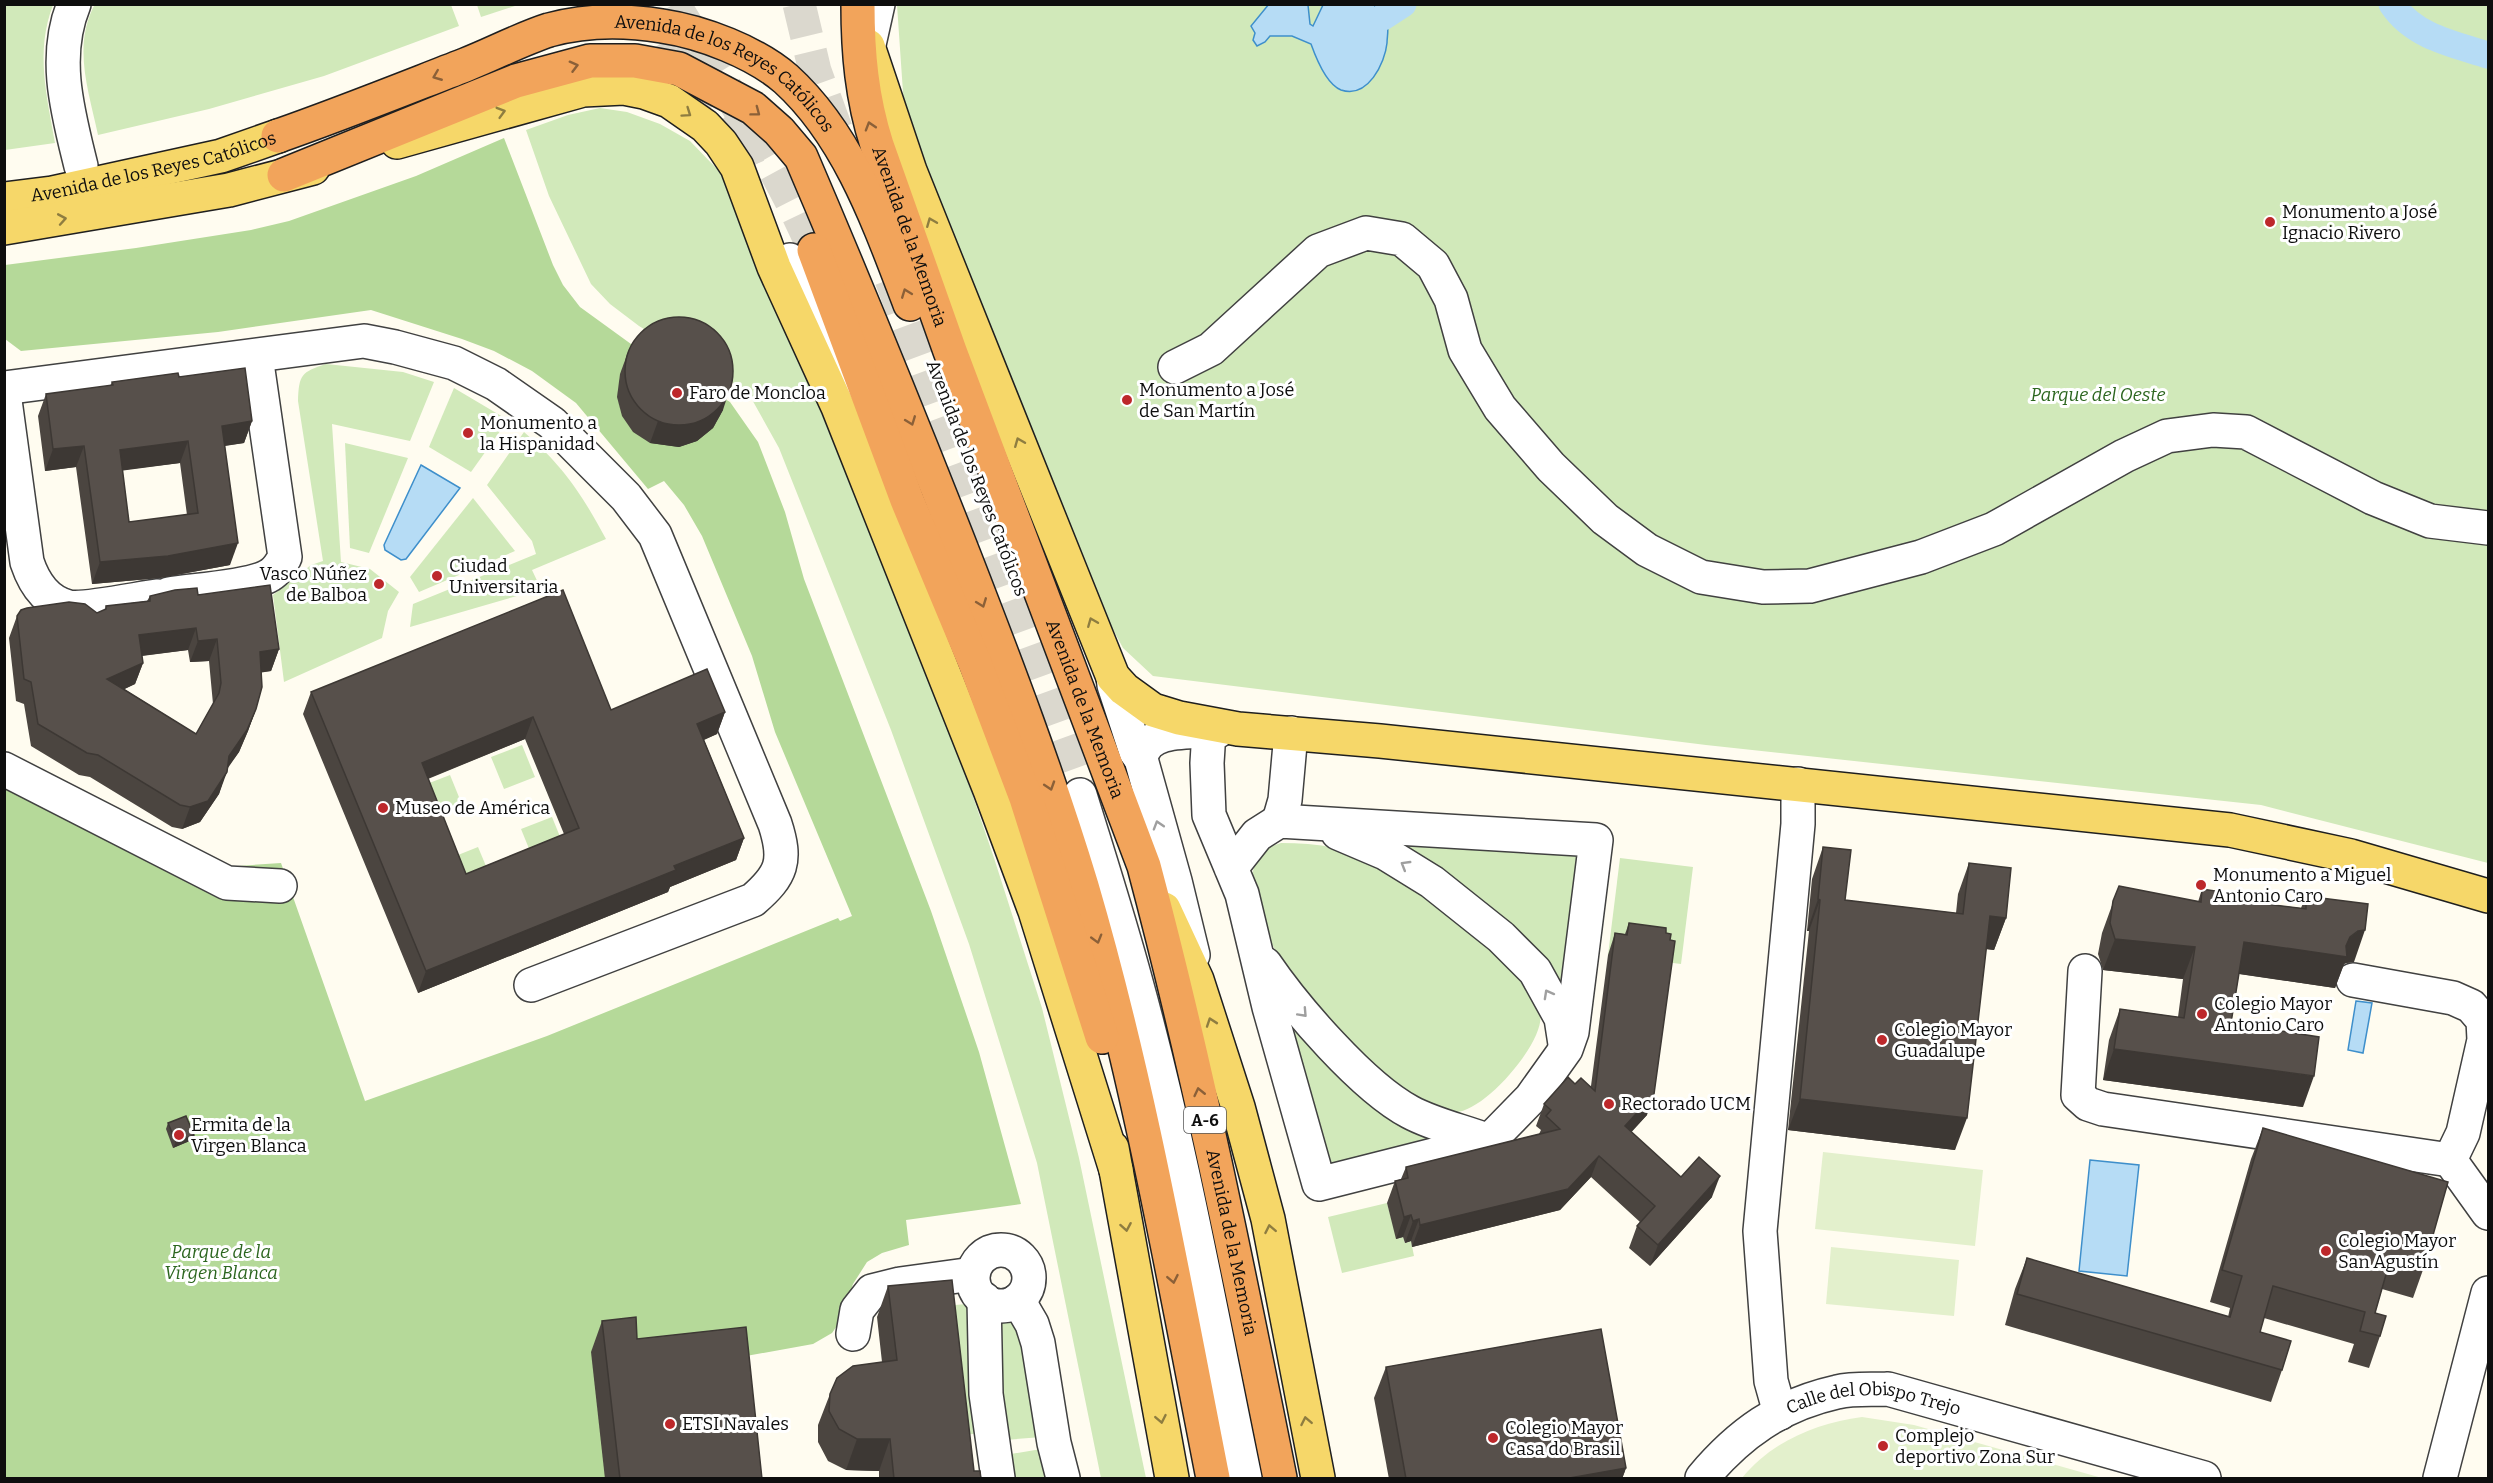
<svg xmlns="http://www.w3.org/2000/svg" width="2493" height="1483" font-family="Bitter,serif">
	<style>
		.green { fill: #d1e9ba }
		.forest { fill: #b5d999 }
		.pitch { fill: #e3f0cc }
		.water { fill: #b6dcf5; stroke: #3e8fcb; stroke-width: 1.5 }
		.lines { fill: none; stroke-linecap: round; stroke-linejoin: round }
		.canal { stroke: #b6dcf5; stroke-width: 27 }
		.minor-tunnel { stroke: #dbd8ce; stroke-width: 33; stroke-dasharray: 33 16; stroke-linecap: butt }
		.highway-tunnel { stroke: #dbd8ce; stroke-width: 33; stroke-dasharray: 33 16; stroke-linecap: butt }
		.minor-casing { stroke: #414141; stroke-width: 36 }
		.major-casing { stroke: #1f1f1f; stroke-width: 36 }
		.highway-casing { stroke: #1f1f1f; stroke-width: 36 }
		.minor { stroke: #fff; stroke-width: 33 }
		.major { stroke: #f6d769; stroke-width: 33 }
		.highway { stroke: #f2a45b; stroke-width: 33 }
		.wall { fill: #4b4540; fill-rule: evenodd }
		.shaded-wall { fill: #3d3834 }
		.building { fill: #57504b; stroke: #3d3834; stroke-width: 1.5; fill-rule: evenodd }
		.oneway { stroke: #8b6038 }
		.oneway2 { stroke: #8e7d40 }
		.oneway3 { stroke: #9f9f9f }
		.poi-dot { fill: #bd282b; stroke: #fff; stroke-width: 2 }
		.labels { text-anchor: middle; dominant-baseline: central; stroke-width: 6; stroke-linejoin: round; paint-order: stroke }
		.shield { fill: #fff; stroke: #565656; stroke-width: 1.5 }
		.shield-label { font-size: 16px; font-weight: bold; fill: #0e0e0e }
		.street-label { font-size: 18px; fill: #0e0e0e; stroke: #fff }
		.poi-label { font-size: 18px; fill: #0e0e0e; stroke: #fff; text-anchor: start }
		.park-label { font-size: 18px; font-style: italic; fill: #2c661f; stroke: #fff }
	</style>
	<rect width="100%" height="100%" fill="#fffcf0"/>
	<g class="green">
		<path d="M95 4 451 5 459 26 324 76 209 109 98 135C89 92 72 46 95 4Z"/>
		<path d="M4 5H53C35 52 47 96 55 143L5 150Z"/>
		<path d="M477 5H518L481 17Z"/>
		<path d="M897 5H2488V863L2261 805 1706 745 1153 676 1123 648 1078 565 906 136Z"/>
		<path d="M600 108 627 112 660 124 690 141 719 171 733 198 870 532 966 776 994 858 1042 1008 1079 1158 1146 1478H1101L1037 1163 969 944 891 730 779 448 750 396 729 380 639 326 610 304 591 284 549 196 526 130 568 115Z"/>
		<path d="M326 364 403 372 434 382 410 441 332 424 341 562 370 569 399 592 388 611 382 638 284 682 273 595 311 565 323 561 298 401C299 375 301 372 326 364Z"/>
		<path d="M454 388 508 420 471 472 429 447Z"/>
		<path d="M524 432C564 467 581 493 606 539L532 570 541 589 410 627 413 604 536 554 532 541 487 485Z"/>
		<path d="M345 443 408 458 369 553 350 548Z"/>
		<path d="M473 498 515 551 419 592 410 577Z"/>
		<path d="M522 745 535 777 504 789 491 757Z"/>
		<path d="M450 775 463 807 432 819 419 787Z"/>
		<path d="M552 817 565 849 534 861 521 829Z"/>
		<path d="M1383 841 1581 854 1566 1014Z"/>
		<path d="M1281 843C1299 843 1317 844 1335 848 1345 850 1355 856 1364 861 1403 880 1441 904 1473 934 1497 956 1531 980 1540 1013 1547 1040 1482 1116 1453 1112 1443 1110 1427 1107 1418 1103 1365 1077 1261 952 1251 894 1249 878 1255 864 1261 850Z"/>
		<path d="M478 847 491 878 461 890 448 859Z"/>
		<path d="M1620 858 1693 867 1681 964 1608 955Z"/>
		<path d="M1275 994 1451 1143 1323 1172Z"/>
		<path d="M1387 1203 1397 1239 1403 1237 1405 1243 1411 1241 1414 1256 1342 1273 1328 1217Z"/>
		<path d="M967 1304 979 1433 959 1436 943 1306Z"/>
		<path d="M1007 1319H1014L1022 1326 1042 1437 1005 1440 996 1326 1000 1321Z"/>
		<path d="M1047 1448 1054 1478H1009L1005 1455Z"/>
	</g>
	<path class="forest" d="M504 138 553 265 563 285 580 307 631 344 730 402 758 442 785 512 804 579 931 911 979 1052 1021 1204 906 1220 909 1245 882 1253 867 1262 853 1284 841 1320 832 1333 813 1344 735 1358 605 1478H5L4 752 8 764 178 870 281 863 365 1101 547 1036 838 918 840 921 852 916 775 732 752 656 702 536 684 505 664 481 648 489 576 403 532 371 494 351 462 339 371 310 218 332 21 351 5 339V265L136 248 251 230 289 221 416 176Z"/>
	<g class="pitch">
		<path d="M1823 1152 1983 1170 1975 1246 1815 1229Z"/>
		<path d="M1831 1247 1959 1260 1954 1316 1826 1304Z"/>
		<path d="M1862 1417 1914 1425 2102 1478H1742C1771 1442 1816 1423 1862 1417Z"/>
	</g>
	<g class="water">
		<path d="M1269 4 1308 5 1310 24 1313 26 1323 5H1374C1378 10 1385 17 1387 24 1389 29 1387 37 1387 43 1385 63 1368 99 1341 90 1326 84 1316 58 1311 44L1292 36H1270L1265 42 1257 46 1253 40 1255 33 1251 26Z"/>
		<path d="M421 465 460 488 406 559 401 560 385 550 384 545Z"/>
		<path d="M2356 1001 2372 1003 2363 1053 2348 1050Z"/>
		<path d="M2090 1160 2139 1165 2127 1276 2079 1271Z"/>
	</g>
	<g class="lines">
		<g class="canal">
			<path d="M2392 4C2414 37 2453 44 2488 55"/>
			<path d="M1383 17 1403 4"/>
		</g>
		<g class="minor-tunnel">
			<path d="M631 4 735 134 749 167"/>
			<path d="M799 4 815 71 839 137"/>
			<path d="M891 279 1080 795"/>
		</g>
		<path class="highway-tunnel" d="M674 4C723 85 777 163 814 250"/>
		<defs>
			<g id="minor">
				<path d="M74 4C52 57 68 113 81 166"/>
				<path d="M864 67 878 4"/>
				<path d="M790 260 855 397"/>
				<path d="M1175 367 1211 349 1318 251 1366 233 1402 239 1433 265 1451 299 1465 350 1500 408 1551 467 1605 519 1647 550 1701 577 1763 587 1810 586 1921 557 1994 529 2124 456 2167 436 2213 430 2246 432 2373 498 2430 521 2488 528"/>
				<path d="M4 388 364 341 395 347 454 363 496 384 552 423 626 497 655 535 775 824C787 861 782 875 753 900L531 985"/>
				<path d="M4 393 27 562C34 583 46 602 69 607 82 610 141 598 158 596"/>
				<path d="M169 594C192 590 252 587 270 575 277 571 281 564 285 557L256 356"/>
				<path d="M1113 677 1114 685 1136 752 1141 759"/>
				<path d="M1209 731 1207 763 1209 815 1242 894 1269 1007 1319 1184 1489 1141 1531 1098 1566 1049 1572 1032 1596 840 1279 821 1257 835 1231 868"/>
				<path d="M4 769 227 883 280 886"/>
				<path d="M1080 795C1099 857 1119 919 1136 982 1181 1145 1211 1313 1245 1478"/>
				<path d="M1279 821 1285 800 1291 733"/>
				<path d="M1338 833 1385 853 1432 882 1501 937 1535 971 1561 1018 1565 1044"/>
				<path d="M1193 955 1175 881 1141 759C1146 726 1193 733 1218 731"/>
				<path d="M1265 964C1295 1008 1363 1087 1410 1112 1434 1125 1463 1131 1489 1141"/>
				<path d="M2085 971 2078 1095 2088 1104 2103 1109 2450 1160"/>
				<path d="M2353 980 2453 998 2471 1006 2483 1020 2484 1040 2463 1133 2450 1160 2488 1213"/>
				<circle cx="1001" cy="1278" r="28"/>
				<path d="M984 1299 986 1394 998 1478"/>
				<path d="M1018 1300 1032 1324 1038 1343 1054 1443 1063 1478"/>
				<path d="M853 1334 857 1310 872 1291 900 1284 973 1274"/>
				<path d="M1780 1413 1771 1381 1760 1231 1798 824V784"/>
				<path id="s1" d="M1702 1478C1739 1434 1779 1405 1837 1392 1853 1388 1872 1390 1888 1389L2204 1478"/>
				<path d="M2440 1478 2488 1293"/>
			</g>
			<g id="major">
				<path d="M868 46 910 171 1113 677 1124 689 1153 710 1179 718 1238 729 1380 741 2230 830 2351 856 2488 896"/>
				<path d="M397 142 583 90 624 88 644 92 669 101 705 126 721 143 737 167 774 267 838 407 990 790 1035 911 1116 1170"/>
				<path id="s2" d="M4 199 52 193 221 156 278 136"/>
				<path d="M4 228 229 190 313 168"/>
				<path d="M1164 909 1197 980 1238 1107 1268 1219 1318 1478"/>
				<path d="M1112 1148 1172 1478"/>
			</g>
			<g id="highway">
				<path id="s3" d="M858 4C858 53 862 98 877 145L950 351 1144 866C1198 1068 1239 1274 1280 1478"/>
				<path id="s4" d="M278 136C341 114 403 89 465 65 493 54 521 39 549 30 585 20 626 20 662 26 702 32 755 52 786 79 850 137 880 226 910 304"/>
				<path d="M284 175 516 81 590 61H635L679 69 753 108 779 131 801 157C858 290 912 423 965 558 1007 666 1048 774 1082 886 1139 1080 1174 1280 1213 1478"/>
				<path d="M814 250 907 500 975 663 1026 798 1102 1037"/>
			</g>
		</defs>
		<use href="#minor" class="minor-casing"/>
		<use href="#major" class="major-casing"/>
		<use href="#highway" class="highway-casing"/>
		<use href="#minor" class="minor"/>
		<use href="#major" class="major"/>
		<use href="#highway" class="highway"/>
	</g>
	<g class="wall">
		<path d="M628 352 723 410 713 428 697 441 679 447 650 443 633 432 622 416 617 397 620 374Z"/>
		<path d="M179 377 252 421 244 443 225 446 230 565 160 578 92 584 76 467 45 471 38 416 46 394 110 386 112 382ZM180 463 187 515 129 522 122 470Z"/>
		<path d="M198 595 279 649 271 671 261 672 256 709 248 731 239 752 227 768 219 794 200 822 182 829 172 827 90 777 79 775 31 746 24 704 16 701 9 638 17 616 97 613 105 610 106 606 147 601 150 596ZM188 650 190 662 209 661 213 704 196 734 124 689 135 684 143 663 142 656Z"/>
		<path d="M311 692 611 710 725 712 717 734 704 740 744 838 736 860 670 887 668 892 418 993 303 714ZM525 739 564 834 466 874 428 779Z"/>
		<path d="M1823 847 1845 900 1956 913 1958 894 1969 863 2006 918 1994 950 1986 949 1955 1150 1788 1130 1809 931H1807L1812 879Z"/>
		<path d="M2119 886 2198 902 2202 889 2249 902 2301 908 2306 896 2354 962 2346 963 2344 964 2335 988 2239 974 2231 1023 2303 1107 2103 1080 2109 1040 2120 1009 2178 1017 2183 979 2103 970 2098 954 2102 933Z"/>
		<path d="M1629 923 1647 1115 1631 1132 1681 1177 1712 1197 1650 1266 1629 1248 1637 1226 1640 1222 1591 1177 1560 1210 1412 1247 1411 1241 1405 1243 1403 1237 1396 1239 1387 1203 1395 1181 1401 1179 1406 1167 1539 1134 1541 1130 1536 1126 1544 1104 1575 1084 1591 1086 1608 955 1615 933 1625 934Z"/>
		<path d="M168 1123 192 1140 173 1148 166 1129Z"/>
		<path d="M2263 1128 2424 1267 2413 1298 2382 1289 2375 1313 2380 1336 2369 1368 2348 1362 2354 1344 2264 1318 2260 1332 2282 1370 2271 1402 2005 1325 2015 1289 2027 1258 2228 1317 2230 1308 2210 1302 2251 1159Z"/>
		<path d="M888 1286 974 1471 981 1479H879V1471L846 1470 828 1461 818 1442V1425L830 1394 882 1362 877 1317Z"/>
		<path d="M602 1321 637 1339 762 1479H605L591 1352Z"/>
		<path d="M1386 1367 1626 1468 1622 1479H1389L1374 1398Z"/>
	</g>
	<g class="shaded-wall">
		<path d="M730 388 723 410 713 428 697 441 679 447 650 443 658 421Z"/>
		<path d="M252 421 244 443 215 447 222 426Z"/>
		<path d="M188 441 180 463 112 472 120 450Z"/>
		<path d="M84 446 76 467 45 471 53 449Z"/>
		<path d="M238 543 230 565 160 578 92 584 100 562Z"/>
		<path d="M196 628 188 650 131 657 139 635Z"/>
		<path d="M217 639 209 661 190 662 198 641Z"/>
		<path d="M279 649 271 671 252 674 260 652Z"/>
		<path d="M143 663 135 684 100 701 107 679Z"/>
		<path d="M256 709 248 731 239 752 221 778 229 756Z"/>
		<path d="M725 712 717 734 689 746 697 724Z"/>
		<path d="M533 717 525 739 414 784 422 763Z"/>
		<path d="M227 772 219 794 200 822 182 829 190 807Z"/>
		<path d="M744 838 736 860 670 887 668 892 418 993 426 971 674 866Z"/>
		<path d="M1818 899 1820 900 1809 931H1807Z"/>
		<path d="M1990 916 2006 918 1994 950 1978 948Z"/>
		<path d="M2365 930 2354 962 2346 963 2344 964 2335 988 2233 973 2244 942 2350 937 2358 931Z"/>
		<path d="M2115 939 2195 947 2183 979 2103 970Z"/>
		<path d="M2114 1049 2314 1076 2303 1107 2103 1080Z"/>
		<path d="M1654 1094 1647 1115 1617 1148 1625 1126Z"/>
		<path d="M1800 1099 1967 1118 1955 1150 1788 1130Z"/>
		<path d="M194 1135 192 1140 173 1148 176 1142Z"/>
		<path d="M1599 1156 1591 1177 1560 1210 1412 1247 1420 1225Z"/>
		<path d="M1720 1176 1712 1197 1650 1266 1658 1245Z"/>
		<path d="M1411 1215 1403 1237 1396 1239 1404 1217Z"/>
		<path d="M1419 1219 1411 1241 1405 1243 1413 1221Z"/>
		<path d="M857 1439H890L879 1471 846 1470Z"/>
		<path d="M1626 1468 1622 1479H1564Z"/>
	</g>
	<g class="building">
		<circle cx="679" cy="371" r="54"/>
		<path d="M245 368 252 421 222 426 238 543 168 556 100 562 84 446 53 449 46 394 113 385 112 382 178 373 179 377ZM188 441 198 513 129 522 120 450Z"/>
		<path d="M270 585 279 649 260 652 262 687 256 709 247 730 229 756 227 772 208 801 190 807 180 805 98 755 87 753 38 724 31 682 24 679 17 616 21 610 27 608 69 602 85 604 97 613 106 609V606L150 601V596L175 590 197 588 198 595ZM196 628 198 641 217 639 221 683 219 693 196 734 107 679 143 663 139 635Z"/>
		<path d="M563 590 611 710 707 669 725 712 697 724 744 838 674 866 676 870 426 971 311 692ZM533 717 579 828 466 874 422 763Z"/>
		<path d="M1823 847 1851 850 1845 900 1963 914 1969 863 2011 868 2006 918 1990 916 1967 1118 1800 1099 1820 900 1818 899Z"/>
		<path d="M2119 886 2201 902 2202 889 2251 896 2249 902 2306 909V896L2368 904 2365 930 2358 931 2350 937 2346 946 2347 957 2244 942 2231 1023 2319 1037 2314 1076 2114 1049 2120 1009 2184 1018 2195 947 2115 939 2110 923 2113 901Z"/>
		<path d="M1629 923 1666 928V933L1671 934 1670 940 1675 941 1654 1094 1625 1126 1681 1177 1699 1157 1720 1176 1658 1245 1637 1226 1655 1206 1599 1156 1568 1189 1420 1225 1419 1219 1413 1221 1411 1215 1404 1217 1395 1181 1408 1178 1406 1167 1560 1129 1546 1116 1551 1110 1544 1104 1568 1077 1575 1084 1581 1078 1595 1091 1615 933 1627 935Z"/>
		<path d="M186 1116 194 1135 176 1142 168 1123Z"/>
		<path d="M2263 1128 2448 1182 2424 1267 2391 1257 2375 1313 2386 1316 2380 1336 2360 1331 2365 1312 2273 1286 2260 1332 2291 1341 2282 1370 2017 1294 2027 1258 2230 1317 2242 1276 2222 1270Z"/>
		<path d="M952 1280 974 1471H980L981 1479H894L890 1439H857L839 1429 829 1411 830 1394 837 1378 853 1366 897 1360 888 1286Z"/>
		<path d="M636 1317 637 1339 746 1327 762 1479H620L602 1321Z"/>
		<path d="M1601 1329 1626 1468 1564 1479H1406L1386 1367Z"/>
	</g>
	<defs><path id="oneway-chevron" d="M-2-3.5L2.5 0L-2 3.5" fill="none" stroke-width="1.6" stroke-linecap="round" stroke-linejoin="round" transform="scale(1.5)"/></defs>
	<g class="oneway">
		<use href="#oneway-chevron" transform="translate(574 66) rotate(-15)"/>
		<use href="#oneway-chevron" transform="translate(437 76) rotate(158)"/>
		<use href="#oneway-chevron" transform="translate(756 112) rotate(37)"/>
		<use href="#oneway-chevron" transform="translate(870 126) rotate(-107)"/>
		<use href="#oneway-chevron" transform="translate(906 293) rotate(-111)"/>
		<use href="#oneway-chevron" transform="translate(911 421) rotate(69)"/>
		<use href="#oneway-chevron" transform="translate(982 603) rotate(69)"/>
		<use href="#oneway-chevron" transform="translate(1050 786) rotate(72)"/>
		<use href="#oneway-chevron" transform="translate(1097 939) rotate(74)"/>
		<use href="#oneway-chevron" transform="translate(1199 1092) rotate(-103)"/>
		<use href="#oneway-chevron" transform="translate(1173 1279) rotate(79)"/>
	</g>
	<g class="oneway2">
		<use href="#oneway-chevron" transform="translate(501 112) rotate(-16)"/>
		<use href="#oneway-chevron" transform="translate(687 113) rotate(35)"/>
		<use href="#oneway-chevron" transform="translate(62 219) rotate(-10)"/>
		<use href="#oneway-chevron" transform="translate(931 222) rotate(-112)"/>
		<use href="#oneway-chevron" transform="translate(1019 442) rotate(-112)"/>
		<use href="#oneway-chevron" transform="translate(1092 622) rotate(-112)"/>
		<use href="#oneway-chevron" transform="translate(1211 1022) rotate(-109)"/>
		<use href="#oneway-chevron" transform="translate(1126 1227) rotate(80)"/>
		<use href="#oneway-chevron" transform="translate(1270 1229) rotate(-101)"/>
		<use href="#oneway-chevron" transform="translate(1161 1419) rotate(79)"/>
		<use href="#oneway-chevron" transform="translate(1306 1421) rotate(-101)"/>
	</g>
	<g class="oneway3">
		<use href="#oneway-chevron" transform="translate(1158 825) rotate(-107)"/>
		<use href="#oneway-chevron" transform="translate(1405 865) rotate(-149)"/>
		<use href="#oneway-chevron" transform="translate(1548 994) rotate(-119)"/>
		<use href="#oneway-chevron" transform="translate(1303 1013) rotate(47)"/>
	</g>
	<g class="poi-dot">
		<circle cx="2270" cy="222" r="6"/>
		<circle cx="677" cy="393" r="6"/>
		<circle cx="1127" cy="400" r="6"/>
		<circle cx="468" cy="433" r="6"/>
		<circle cx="437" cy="576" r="6"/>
		<circle cx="379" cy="584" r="6"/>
		<circle cx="383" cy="808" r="6"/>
		<circle cx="2201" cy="885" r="6"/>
		<circle cx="2202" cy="1014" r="6"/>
		<circle cx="1882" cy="1040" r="6"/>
		<circle cx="1609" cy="1104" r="6"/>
		<circle cx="179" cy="1135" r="6"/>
		<circle cx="2326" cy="1251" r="6"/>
		<circle cx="670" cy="1424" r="6"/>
		<circle cx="1493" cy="1438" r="6"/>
		<circle cx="1883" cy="1446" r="6"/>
	</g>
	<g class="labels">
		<rect class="shield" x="1184" y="1107" width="42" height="26" rx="4.5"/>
		<g class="shield-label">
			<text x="1205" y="1120">A-6</text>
		</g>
		<g class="street-label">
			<text stroke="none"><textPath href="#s4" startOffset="483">Avenida de los Reyes Católicos</textPath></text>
			<text stroke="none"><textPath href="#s2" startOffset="153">Avenida de los Reyes Católicos</textPath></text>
			<text stroke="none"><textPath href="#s3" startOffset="240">Avenida de la Memoria</textPath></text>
			<text transform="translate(977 478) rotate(69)">Avenida de los Reyes Católicos</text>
			<text stroke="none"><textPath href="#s3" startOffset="744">Avenida de la Memoria</textPath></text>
			<text stroke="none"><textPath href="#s3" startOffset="1298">Avenida de la Memoria</textPath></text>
			<text stroke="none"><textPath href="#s1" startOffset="200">Calle del Obispo Trejo</textPath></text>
		</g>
		<g class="poi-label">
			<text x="2282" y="212">Monumento a José<tspan x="2282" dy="21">Ignacio Rivero</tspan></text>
			<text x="1139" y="390">Monumento a José<tspan x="1139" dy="21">de San Martín</tspan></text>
			<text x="689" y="393">Faro de Moncloa</text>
			<text x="480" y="423">Monumento a<tspan x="480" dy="21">la Hispanidad</tspan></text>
			<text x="449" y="566">Ciudad<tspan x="449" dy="21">Universitaria</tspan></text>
			<text x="367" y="574" text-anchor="end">Vasco Núñez<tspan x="367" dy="21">de Balboa</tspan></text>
			<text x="395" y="808">Museo de América</text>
			<text x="2213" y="875">Monumento a Miguel<tspan x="2213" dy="21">Antonio Caro</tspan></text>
			<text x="2214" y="1004">Colegio Mayor<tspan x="2214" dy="21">Antonio Caro</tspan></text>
			<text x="1894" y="1030">Colegio Mayor<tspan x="1894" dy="21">Guadalupe</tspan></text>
			<text x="1621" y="1104">Rectorado UCM</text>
			<text x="191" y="1125">Ermita de la<tspan x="191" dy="21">Virgen Blanca</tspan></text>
			<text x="2338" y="1241">Colegio Mayor<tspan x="2338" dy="21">San Agustín</tspan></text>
			<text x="682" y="1424">ETSI Navales</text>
			<text x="1505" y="1428">Colegio Mayor<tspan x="1505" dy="21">Casa do Brasil</tspan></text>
			<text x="1895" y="1436">Complejo<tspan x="1895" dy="21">deportivo Zona Sur</tspan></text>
		</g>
		<g class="park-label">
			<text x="2098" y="395">Parque del Oeste</text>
			<text x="221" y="1252">Parque de la<tspan x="221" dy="21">Virgen Blanca</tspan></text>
		</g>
	</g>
	<rect width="2493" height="1483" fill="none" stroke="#0e0e0e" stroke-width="12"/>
</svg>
